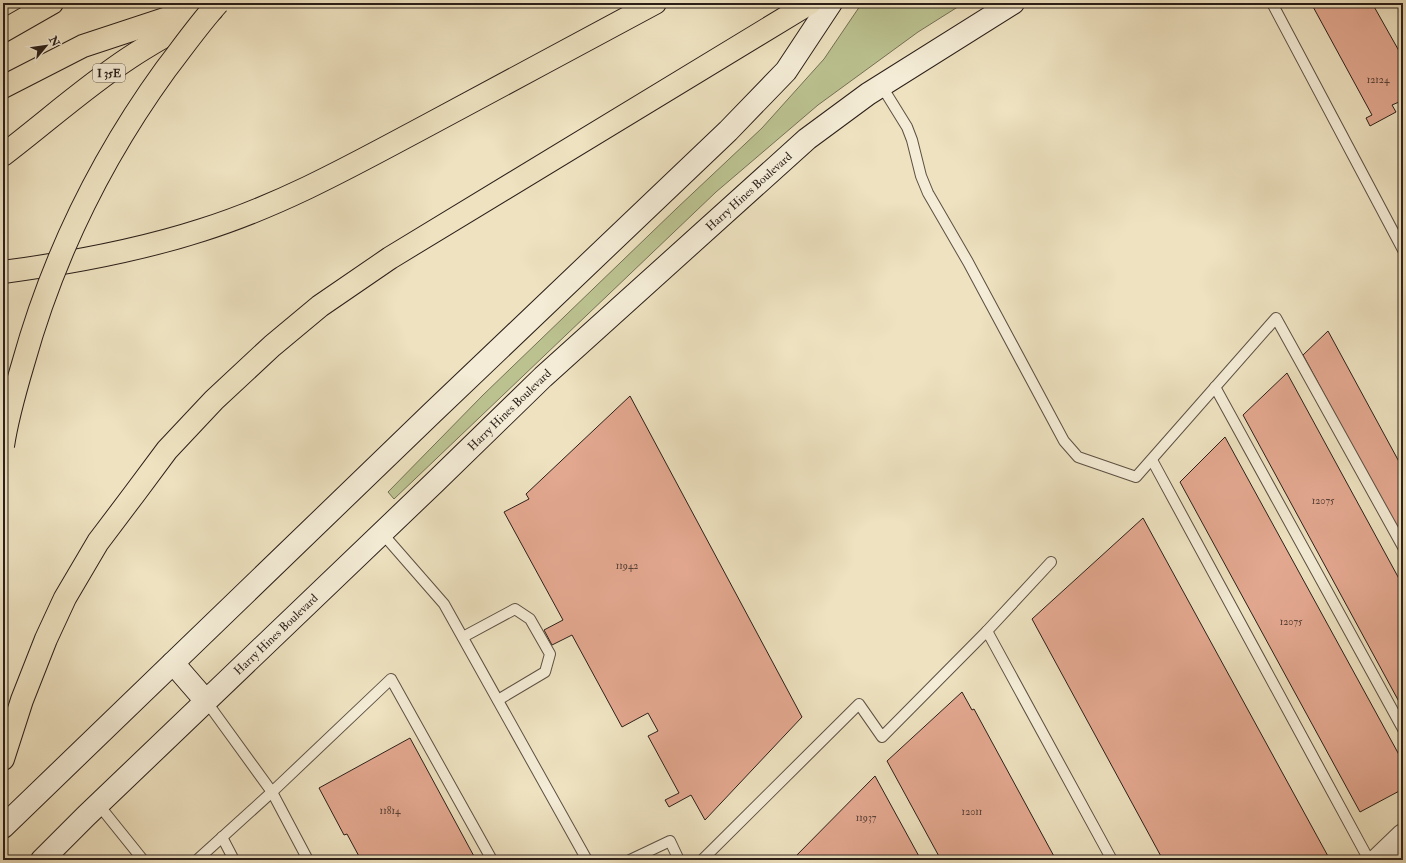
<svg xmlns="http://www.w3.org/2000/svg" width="1406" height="863" font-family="'IM FELL Double Pica',serif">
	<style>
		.green { fill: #bbc290; stroke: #737054 }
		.building { fill: #e3a890; stroke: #2b1f19 }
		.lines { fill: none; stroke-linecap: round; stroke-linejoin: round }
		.service-casing { stroke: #5c5043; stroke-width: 12 }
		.tertiary-casing { stroke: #5c5043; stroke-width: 24 }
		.secondary-casing { stroke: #2b1f19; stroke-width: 24 }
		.motorway-casing { stroke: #2b1f19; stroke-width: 24 }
		.service { stroke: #f4ecd6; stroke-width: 10 }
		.tertiary { stroke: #f4ecd6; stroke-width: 22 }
		.secondary { stroke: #f4ecd6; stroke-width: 22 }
		.motorway { stroke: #eee2c0; stroke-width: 22 }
		.motorway-bridge-casing { stroke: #2b1f19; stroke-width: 24; stroke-linecap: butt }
		.motorway-bridge { stroke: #eee2c0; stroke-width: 22 }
		.labels { text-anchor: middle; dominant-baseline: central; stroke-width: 3.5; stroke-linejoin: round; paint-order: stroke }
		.number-label { font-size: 10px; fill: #594137 }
		.shield { fill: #f4ecd6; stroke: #675c52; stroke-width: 1 }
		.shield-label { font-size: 11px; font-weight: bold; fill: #2b1f19 }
		.street-label { font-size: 12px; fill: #2b1f19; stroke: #f4ecd6 }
	</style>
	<rect width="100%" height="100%" fill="#eee2c0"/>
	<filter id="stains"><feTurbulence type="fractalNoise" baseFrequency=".005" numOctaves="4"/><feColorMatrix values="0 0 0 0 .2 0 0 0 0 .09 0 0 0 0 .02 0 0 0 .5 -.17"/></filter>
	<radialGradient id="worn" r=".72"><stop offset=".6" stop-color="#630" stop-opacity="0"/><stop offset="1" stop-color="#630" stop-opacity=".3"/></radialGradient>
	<path class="green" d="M862 3H964L918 32 818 105 716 192 394 499 388 492 483 395 676 209 762 128 824 59Z"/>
	<g class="building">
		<path d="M1311 3H1372L1403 58V107H1402L1399 102 1392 105 1396 112 1370 126 1366 118 1372 115Z"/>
		<path d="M1328 331 1403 469V539L1303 355Z"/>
		<path d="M1287 373 1403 586V709L1243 415Z"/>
		<path d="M630 396 802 717 705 820 691 795 669 807 665 800 679 793 648 736 658 731 648 713 622 727 572 635 552 645 544 630 563 620 504 512 529 499 526 494Z"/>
		<path d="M1225 437 1403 762V789L1360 812 1180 482Z"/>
		<path d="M1143 518 1329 858 1327 860H1163L1032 619Z"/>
		<path d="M962 692 972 710 974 709 1056 860H941L887 761Z"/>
		<path d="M410 738 476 860H361L347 834 344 835 319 788Z"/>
		<path d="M875 776 921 860H792Z"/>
	</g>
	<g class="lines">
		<defs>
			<g id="service">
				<path d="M1272 3 1403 250"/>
				<path d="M881 85 907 127 912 140 921 176 928 193 968 262 1064 441 1078 457 1136 477 1276 318 1403 547"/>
				<path d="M1215 387 1403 729"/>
				<path d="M1152 460 1369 860"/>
				<path d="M382 533 444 604 587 860"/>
				<path d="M987 631 1112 860"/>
				<path d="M463 637 515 609 530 619 550 654 545 672 498 700"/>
				<path d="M206 701 272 792 308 860"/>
				<path d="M98 804 143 860"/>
				<path d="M222 837 234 860"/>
				<path d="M197 860 272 792 391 679 492 860"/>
				<path d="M630 860 670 841 679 860"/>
				<path d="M702 860 859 704 882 737 987 631 1051 562"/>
			</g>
			<path id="tertiary" d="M1377 860 1403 835"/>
			<g id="secondary">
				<path d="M173 663 206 701"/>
				<path d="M3 827 432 413 728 131 786 71 831 3"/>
				<path id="s1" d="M42 860 86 816 434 483 543 377 807 139 868 94 1013 3"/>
			</g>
			<g id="motorway">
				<path d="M3 31 52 3"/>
				<path d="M3 87 83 46 192 10"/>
				<path d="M3 155C45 123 85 87 129 58 156 40 184 25 212 10"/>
				<path d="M3 272C71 263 137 251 202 230 282 205 355 164 428 125 504 84 579 44 655 3"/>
				<path d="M3 759 22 700 46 639 65 598 98 542 135 493 167 450 214 400 272 346 320 306 390 258 810 3"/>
			</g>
		</defs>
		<use href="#service" class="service-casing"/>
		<use href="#tertiary" class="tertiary-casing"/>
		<use href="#secondary" class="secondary-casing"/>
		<use href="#motorway" class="motorway-casing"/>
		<use href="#service" class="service"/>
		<use href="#tertiary" class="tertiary"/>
		<use href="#secondary" class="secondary"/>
		<use href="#motorway" class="motorway"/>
		<defs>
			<path id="motorway-bridge" d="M3 446C7 418 15 391 23 364 53 256 100 160 166 69 183 47 199 24 218 3"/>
		</defs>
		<use href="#motorway-bridge" class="motorway-bridge-casing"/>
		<use href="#motorway-bridge" class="motorway-bridge"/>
	</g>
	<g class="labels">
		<g class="number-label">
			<text x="1378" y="80">12124</text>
			<text x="1323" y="501">12075</text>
			<text x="627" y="566">11942</text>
			<text x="1291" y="622">12075</text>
			<text x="390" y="811">11814</text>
			<text x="972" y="812">12011</text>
			<text x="866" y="818">11937</text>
		</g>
		<rect class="shield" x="93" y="64" width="32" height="18" rx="3"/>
		<g class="shield-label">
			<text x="109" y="73">I 35E</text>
		</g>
		<g class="street-label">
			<text stroke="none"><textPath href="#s1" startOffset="973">Harry Hines Boulevard</textPath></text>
			<text stroke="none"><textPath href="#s1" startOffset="649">Harry Hines Boulevard</textPath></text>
			<text stroke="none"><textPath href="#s1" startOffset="325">Harry Hines Boulevard</textPath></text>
		</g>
	</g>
	<rect width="1406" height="863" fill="none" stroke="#eee2c0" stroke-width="16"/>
	<rect x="4" y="4" width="1398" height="855" fill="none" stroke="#2b1f19" stroke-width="2"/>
	<rect x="8" y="8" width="1390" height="847" fill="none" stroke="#2b1f19"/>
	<g transform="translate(46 46) rotate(61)" stroke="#f4ecd6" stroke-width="3" paint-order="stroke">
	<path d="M0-3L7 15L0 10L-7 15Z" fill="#2b1f19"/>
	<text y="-6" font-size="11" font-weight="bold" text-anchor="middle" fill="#2b1f19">N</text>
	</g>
	<rect width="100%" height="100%" filter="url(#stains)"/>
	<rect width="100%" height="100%" fill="url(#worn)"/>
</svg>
